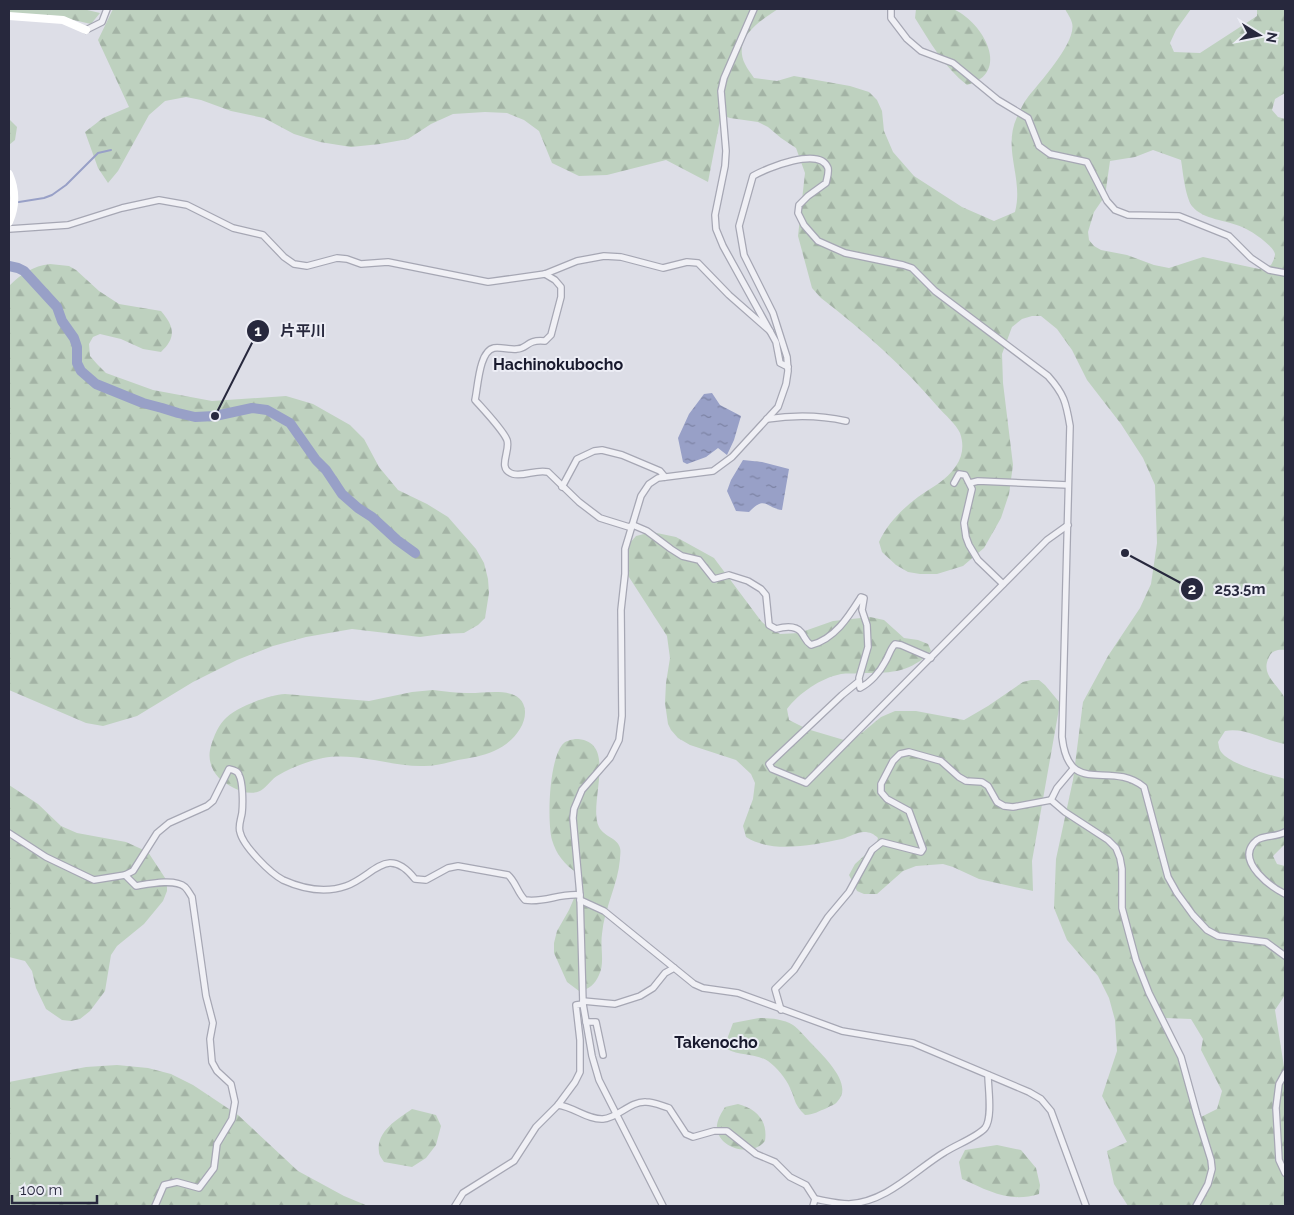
<svg xmlns="http://www.w3.org/2000/svg" width="1294" height="1215" font-family="Raleway,'Noto Sans JP',sans-serif">
  <style>
    .forest { fill: url(#forest-firs); fill-rule: evenodd }
    .water { fill: url(#water-ripples) }
    .lines { fill: none; stroke-linecap: round; stroke-linejoin: round }
    .stream { stroke: #98a0c7; stroke-width: 2 }
    .river { stroke: #98a0c7; stroke-width: 10 }
    .street-casing { stroke: #a6a7b4; stroke-width: 8 }
    .street { stroke: #f0f0f5; stroke-width: 5.5 }
    .secondary { stroke: #fff; stroke-width: 8 }
    .labels { text-anchor: middle; dominant-baseline: central; stroke-width: 4; stroke-linejoin: round; paint-order: stroke }
    .quarter-label { font-size: 16px; font-weight: bold; fill: #191a2e; stroke: #ecedf5 }
    .leader { fill: none; stroke: #27283d; stroke-width: 2 }
    .callout-dot { fill: #27283d; stroke: #ecedf5; stroke-width: 2 }
    .mark-label { font-size: 15px; text-anchor: middle; font-weight: bold; fill: #fff }
    .callout-label { font-size: 15px; text-anchor: middle; font-weight: bold; fill: #27283d; stroke: #ecedf5; stroke-width: 4; stroke-linejoin: round; paint-order: stroke }
  </style>
  <defs>
    <pattern id="forest-firs" width="22" height="20" patternUnits="userSpaceOnUse" patternTransform="scale(1.25)"><rect width="22" height="20" fill="#bed1bf"/><path d="M5 1l3.5 6h-7zM16 11l3.5 6h-7z" fill="#a3b3a5"/></pattern>
    <pattern id="water-ripples" width="26" height="14" patternUnits="userSpaceOnUse" patternTransform="scale(1.25)"><rect width="26" height="14" fill="#98a0c7"/><path d="M2 4q2-2 4 0t4 0M15 11q2-2 4 0t4 0" fill="none" stroke="#7c82a3"/></pattern>
  </defs>
  <rect width="100%" height="100%" fill="#dddee7"/>
  <g class="forest">
    <polygon points="9,9 83,9 100,13 91,24 56,16 9,13"/>
    <path d="M113 9H778C760 21 732 38 745 64 747 69 751 73 754 78L777 81 794 76 850 86 869 92 877 100 882 111 884 131 893 152 914 176 962 207 994 221 1015 212C1024 178 1002 150 1017 117 1020 111 1023 103 1028 97 1040 82 1077 42 1072 23 1071 18 1067 13 1065 9H1191L1176 30 1170 43 1174 52 1200 53 1257 16V9H1285V93L1275 99 1272 110 1278 117 1285 119V650C1279 649 1272 650 1269 657 1260 675 1277 683 1284 697 1287 703 1285 735 1285 744 1265 741 1246 727 1225 731L1218 742C1219 746 1219 750 1222 753 1232 765 1270 775 1285 779V844L1273 856 1277 864 1285 866V995L1275 1010 1285 1073V1206H1128L1114 1184 1107 1151 1127 1142 1102 1096 1117 1051 1115 1020 1109 998 1098 976 1067 940 1054 908 1056 859 1073 780 1083 702 1108 656 1140 608 1151 584 1157 543 1155 485 1143 458 1121 424 1087 380 1072 350 1057 329 1041 316H1032L1022 319 1012 327 1002 354 1003 383 1013 465 1009 494 1001 518 984 548 963 566 937 574H920L908 572 896 565 882 552 879 542C887 524 902 509 918 497 932 487 946 481 956 466 963 456 964 444 960 433 956 424 945 415 938 407 903 366 864 331 821 298L812 288 798 236 805 173 796 148 781 138 768 127 758 122 730 118 721 115 708 182 666 160 607 175 579 176 552 163 539 131 524 120 507 113 485 112 453 114 431 124 408 139 380 144 351 147 320 142 294 134 264 118 231 111 201 100 186 97 165 101 149 115 118 171 108 183 98 168 85 132 103 118 129 107 98 40ZM1153 150 1181 160C1183 172 1185 196 1192 206 1203 220 1227 220 1242 227 1250 230 1273 245 1275 254 1275 258 1273 261 1271 265L1259 269 1203 257 1169 268 1154 265 1127 255 1101 250 1094 246 1089 240 1088 232 1094 212 1105 196 1110 161 1135 157ZM1166 1018 1191 1019 1203 1039 1201 1050 1222 1091 1217 1109 1199 1118Z"/>
    <path d="M916 9C926 9 947 6 955 10 983 23 1012 73 967 85 944 67 930 42 915 18Z"/>
    <polygon points="9,119 17,127 15,140 9,145"/>
    <path d="M50 264 69 266 76 270 99 291 119 304 161 311C175 327 176 338 161 352L143 349 121 339 100 334 93 337 89 344 90 356 97 364 106 373 153 390 212 401 286 396 313 404 350 425 364 439 379 467 398 490 427 504 448 517 476 549 484 563 488 579 489 593 485 618 478 625 464 633 442 634 420 637 352 629 306 637 273 646 237 660 193 682 137 716 103 726 86 723 9 690V286C21 274 33 266 50 264Z"/>
    <path d="M652 532 676 537 714 558 761 621 769 628 780 634 799 633 833 621 870 617 884 620 904 638 918 640 928 644 931 651C910 674 888 673 860 673 854 674 847 673 841 674 821 678 799 693 787 709L789 720 807 729 844 740 858 736 881 717 895 711H916L964 720 988 706 1023 682 1031 680H1039L1045 685 1060 703 1032 861 1033 891 979 879 953 867 943 864 916 866 903 871 877 894H864L857 891 849 875 855 864 876 845 878 838C874 834 870 832 864 832 857 832 849 837 842 839 812 845 773 854 746 837L743 826 753 799 755 783 751 774 736 760 690 745 678 738 671 730 668 724 665 703 666 683 670 658 667 636 627 574 628 545 636 536Z"/>
    <path d="M433 690C444 691 456 693 467 693 484 694 523 684 525 711 526 728 509 745 494 751 483 756 470 758 458 760 447 763 436 766 424 766 391 767 357 752 323 758 308 761 290 768 277 776 272 779 268 785 263 789 250 799 229 787 219 778 212 771 208 760 210 750 212 741 217 727 224 720 235 707 269 695 285 694L369 701 412 692Z"/>
    <path d="M575 739C620 739 587 804 599 827 604 837 618 838 620 848 621 851 620 856 620 859 618 885 604 908 602 934 600 947 605 963 599 975 595 984 589 990 579 991L567 982 554 953V943L557 931 569 910 575 896 577 873C565 865 556 854 552 840 547 820 549 762 562 745 565 741 570 740 575 739Z"/>
    <polygon points="9,785 38,804 61,826 77,833 126,842 148,852 167,881 167,891 163,901 144,924 117,946 111,955 105,991 90,1011 80,1019 71,1021 62,1020 46,1009 36,988 32,971 25,961 9,957"/>
    <path d="M759 1018C770 1018 783 1019 793 1025 800 1030 806 1038 812 1044 823 1056 855 1085 837 1102 835 1105 829 1106 827 1108 819 1111 813 1115 805 1115 793 1103 796 1100 790 1088 786 1078 776 1067 768 1061 755 1053 739 1056 727 1049L726 1042 733 1023Z"/>
    <polygon points="117,1065 148,1068 171,1074 193,1085 238,1115 298,1171 344,1196 368,1206 9,1206 9,1082 86,1067"/>
    <path d="M738 1104C757 1109 768 1121 765 1141 750 1159 715 1147 717 1125 718 1118 722 1112 725 1107Z"/>
    <path d="M412 1109 436 1115 441 1126 436 1145 426 1158 412 1167 384 1162C382 1159 379 1155 379 1152 376 1131 398 1119 412 1109Z"/>
    <path d="M997 1145 1021 1150 1036 1168 1040 1185 1039 1194C1009 1203 989 1191 962 1179L959 1162 965 1150Z"/>
  </g>
  <g class="water">
    <polygon points="712,393 720,405 741,416 734,440 727,455 718,448 706,457 687,464 683,462 678,438 689,414 704,394"/>
    <path d="M743 460 762 462 789 469 782 510C765 508 766 495 749 512L736 511 727 491 731 480Z"/>
  </g>
  <g class="lines">
    <polyline class="stream" points="19,202 44,198 52,195 66,185 98,153 111,150"/>
    <polyline class="river" points="9,266 18,268 24,271 57,307 62,321 74,338 77,347 77,363 81,371 96,384 143,403 162,408 178,413 195,417 215,416 252,408 267,410 290,423 316,460 326,470 342,494 358,508 372,517 397,540 415,553"/>
    <defs>
      <g id="street">
        <polyline points="754,9 724,78 721,91 726,151 725,166 715,215 716,229 723,246 776,342 780,363 788,367"/>
        <polyline points="891,9 891,18 907,39 921,51 953,63 998,100 1028,118 1039,146 1050,154 1087,162 1107,201 1115,210 1128,215 1179,216 1229,236 1251,258 1269,270 1285,273"/>
        <polyline points="86,30 102,22 107,9"/>
        <polyline points="9,229 68,225 122,208 159,200 187,205 233,228 263,235 284,257 294,264 307,266 337,258 347,259 361,264 388,262 488,282 545,274 577,261 604,256 621,257 663,268 687,262 698,263 729,295 770,331"/>
        <path d="M545 274 555 280 561 287V297L551 335 545 341C526 339 528 349 517 349 510 350 502 347 494 348 479 351 478 387 475 400 483 409 503 430 507 440 511 451 496 469 513 474 524 477 536 469 548 472L579 502 600 518 629 527 633 525 647 531 671 549 682 556 699 560 714 579 729 575 748 581 761 589 766 595 769 625 776 629C783 627 795 625 801 632 805 637 805 641 811 645 835 639 849 616 861 597L864 598 862 610 867 625 868 647 859 678 860 688C870 683 880 672 885 662 889 656 890 649 895 644L901 645 931 658"/>
        <path d="M767 419C794 415 819 415 846 421"/>
        <polyline points="954,483 959,474 965,475 972,489 964,523 966,537 969,545 978,560 1003,584"/>
        <polyline points="970,483 978,481 1068,485"/>
        <polyline points="562,487 577,459 594,451 602,450 622,455 660,471 665,477"/>
        <polyline points="858,682 842,695 769,764 772,769 806,783 1047,540 1068,525"/>
        <polyline points="1051,800 1057,788 1073,769"/>
        <path d="M1285 832C1277 837 1267 835 1259 839 1256 840 1255 842 1253 844 1238 863 1271 887 1285 894"/>
        <path d="M9 833 46 857 94 880 125 875 133 871 157 833 169 823 207 806 213 801 229 769C233 770 238 771 239 775 243 782 243 804 242 813 241 819 238 826 240 832 243 846 270 873 283 880 303 889 326 893 346 886 374 876 387 844 415 879L426 880 448 868 458 866 508 875C516 882 517 892 525 900 545 903 559 893 580 895"/>
        <path d="M125 875 136 886C148 884 175 878 185 887 188 890 190 894 192 897L206 996 213 1023 210 1039 212 1062 217 1071 231 1084 235 1102 232 1119 217 1144 214 1168 199 1188 177 1182 164 1185 155 1206"/>
        <polyline points="580,900 604,911 694,984 703,988 738,993 842,1031 913,1043 1029,1092 1041,1099 1051,1111 1086,1206"/>
        <polyline points="583,1001 615,1004 640,996 653,988 665,973 674,968"/>
        <polyline points="781,1010 775,989 794,970 828,917 849,892 872,850 882,842 921,852 923,849 909,811 887,799 881,792 881,784 893,761 900,754 909,752 941,761 959,777 966,781 982,782 988,786 997,802 1004,806 1013,807 1051,800 1065,812 1108,840 1116,848 1120,858 1122,869 1122,908 1136,960 1149,993 1181,1057 1197,1115 1211,1160 1212,1169 1208,1184 1196,1206"/>
        <polyline points="586,1022 596,1022 603,1055"/>
        <polyline points="1285,1073 1279,1084 1276,1108 1279,1160 1285,1173"/>
        <path d="M558 1105C574 1107 588 1120 603 1119 618 1118 630 1101 646 1102 654 1102 662 1106 669 1108L686 1134 693 1137 714 1131H727L756 1154 775 1162 790 1177 806 1185 815 1199 813 1206"/>
        <path d="M815 1199C826 1201 838 1204 849 1204 887 1202 915 1170 945 1152 956 1145 977 1137 985 1128 993 1118 988 1087 988 1075"/>
        <polyline points="455,1206 463,1193 514,1161 536,1127 558,1105 575,1082 580,1072 580,1040 576,1005 583,1004"/>
        <path d="M663 1206 599 1080 592 1056 583 1004 580 895 573 818 574 809 582 790 610 758 619 740 622 716 621 610 625 574V549L641 496 649 484 658 478 713 471 732 457 778 407 786 384 788 371 787 357 773 313 744 255 739 226 753 176C767 168 820 146 828 168 829 173 827 178 826 183L808 196 799 205 798 213 804 225 818 241 845 253 903 265 912 268 935 291 1048 376C1064 394 1066 402 1070 426L1062 737C1069 799 1110 759 1144 787L1168 877 1177 893 1193 915 1207 930 1218 936 1266 942 1285 956"/>
      </g>
    </defs>
    <use href="#street" class="street-casing"/>
    <use href="#street" class="street"/>
    <g class="secondary">
      <polyline points="9,16 63,20 86,30"/>
      <path d="M9 174C16 190 16 206 9 222"/>
    </g>
  </g>
  <g class="labels">
    <g class="quarter-label">
      <text x="558" y="364">Hachinokubocho</text>
      <text x="716" y="1042">Takenocho</text>
    </g>
  </g>
  <path class="leader" d="M215 416L258 331M1125 553L1192 589"/>
  <g class="callout-dot">
    <circle cx="215" cy="416" r="5"/>
    <circle cx="1125" cy="553" r="5"/>
    <circle cx="258" cy="331" r="12"/>
    <circle cx="1192" cy="589" r="12"/>
  </g>
  <g class="mark-label">
    <text x="258" y="336">1</text>
    <text x="1192" y="594">2</text>
  </g>
  <g class="callout-label">
    <text x="303" y="336">片平川</text>
    <text x="1240" y="594">253.5m</text>
  </g>
  <rect width="1294" height="1215" fill="none" stroke="#27283d" stroke-width="20"/>
  <g transform="translate(1259 35) rotate(100)" stroke="#ecedf5" stroke-width="4" paint-order="stroke">
  <path d="M0-4L9 19L0 12L-9 19Z" fill="#27283d"/>
  <text y="-8" font-size="14" font-weight="bold" text-anchor="middle" fill="#27283d">N</text>
  </g>
  <path d="M12 1195v8h85v-8" fill="none" stroke="#27283d" stroke-width="2.5"/>
  <text x="20" y="1195" font-size="15" fill="#27283d" stroke="#ecedf5" stroke-width="4" paint-order="stroke">100 m</text>
</svg>
